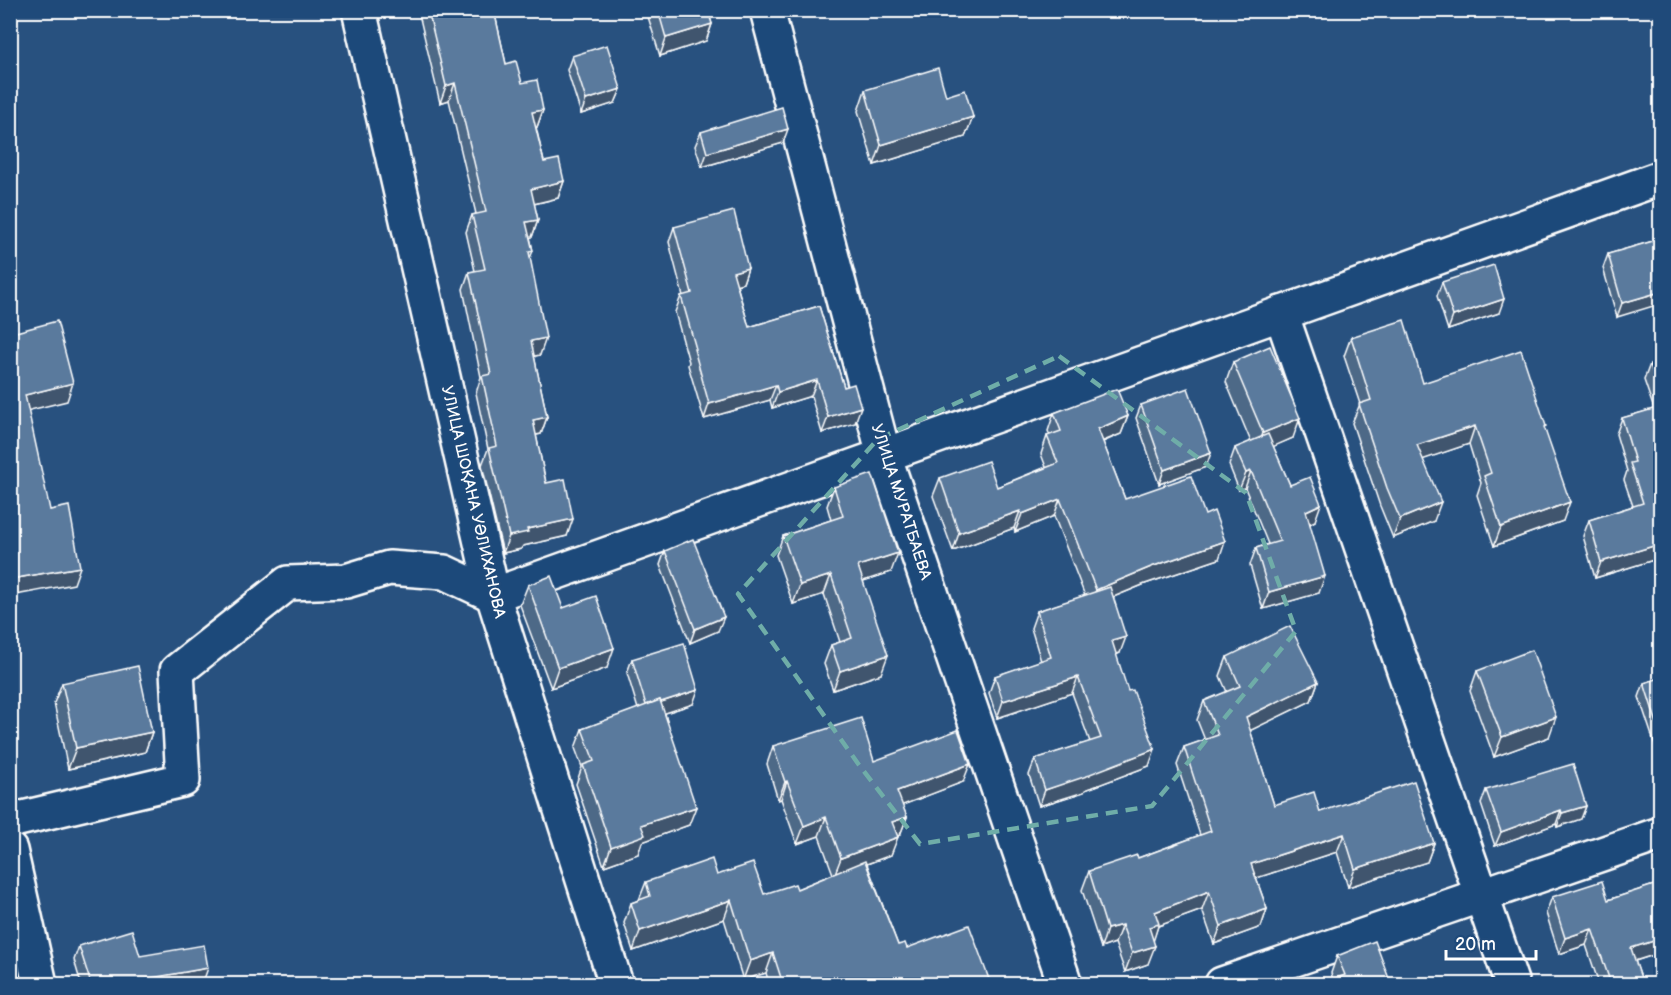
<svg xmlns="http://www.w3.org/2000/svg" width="1671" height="995" font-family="'Balsamiq Sans',sans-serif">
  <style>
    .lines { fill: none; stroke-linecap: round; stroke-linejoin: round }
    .street-casing { stroke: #fff; stroke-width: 38 }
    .street { stroke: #1f4a7a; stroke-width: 33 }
    .wall { fill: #4d6987; stroke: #fff; stroke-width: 1.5 }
    .shaded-wall { fill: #3f556e; stroke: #fff; stroke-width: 1.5 }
    .building { fill: #5a7a9d; stroke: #fff; stroke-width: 1.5 }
    .marked { fill: none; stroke: #6fada8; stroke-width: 4.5; stroke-dasharray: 12 8; stroke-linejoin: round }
    .labels { text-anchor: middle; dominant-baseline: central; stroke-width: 5; stroke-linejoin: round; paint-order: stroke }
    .street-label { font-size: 16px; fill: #fff; stroke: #1f4a7a }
  </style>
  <rect width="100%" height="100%" fill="#28517f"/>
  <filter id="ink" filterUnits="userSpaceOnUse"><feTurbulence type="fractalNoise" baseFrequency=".0167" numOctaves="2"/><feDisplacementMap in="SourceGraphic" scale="12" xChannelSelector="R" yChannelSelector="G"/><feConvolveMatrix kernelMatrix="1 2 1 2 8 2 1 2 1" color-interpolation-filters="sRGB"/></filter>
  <g filter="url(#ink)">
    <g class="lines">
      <defs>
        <g id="street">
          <polyline points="359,10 493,595 616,984"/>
          <polyline points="767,10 884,455 1065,984"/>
          <polyline points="1281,313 1512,984"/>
          <polyline points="10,821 183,780 177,671 288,583 346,581 389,568 444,572 493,595 1660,178"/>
          <polyline points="10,850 40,984"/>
          <polyline points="1222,984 1660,834"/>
        </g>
      </defs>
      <use href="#street" class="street-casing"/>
      <use href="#street" class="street"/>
    </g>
    <g class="wall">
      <polygon points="382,10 410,10 383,17"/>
      <polygon points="418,10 494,10 506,64 543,110 537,127 536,127 544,162 564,181 558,198 534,204 538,220 532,237 530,237 533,251 530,258 540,355 534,356 547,417 541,434 536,435 546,483 567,536 523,546 521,549 503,553 482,465 488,449 476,393 481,377 463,289 469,272 475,271 466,232 472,215 476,214 449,100 440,103"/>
      <polygon points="646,10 708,10 712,24 706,41 660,56"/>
      <polygon points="572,56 621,89 615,103 581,114 567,70"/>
      <polygon points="865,90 946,96 973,117 965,137 874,165 858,111"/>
      <polygon points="701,132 783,143 702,167 695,146"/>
      <polygon points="674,227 748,268 743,283 737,285 749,327 819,306 855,423 822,433 811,396 772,408 770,400 704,419 688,365 689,362 675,312 681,296 683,296 669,242"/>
      <polygon points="1660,239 1617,317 1603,268 1608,254"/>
      <polygon points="1442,282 1499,313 1448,330 1437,296"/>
      <polygon points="1351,337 1423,383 1545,430 1563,521 1494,546 1477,495 1481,483 1469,444 1423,459 1434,521 1393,538 1380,506 1352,423 1360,404 1344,356"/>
      <polygon points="1660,360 1660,558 1595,578 1583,536 1589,520 1633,506 1624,480 1627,471 1616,434 1622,418 1654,409 1644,380 1650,364"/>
      <polygon points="1233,362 1293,438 1273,446 1290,485 1315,521 1310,524 1319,593 1263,609 1250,565 1256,548 1268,544 1245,488 1239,490 1229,465 1235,448 1251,442 1226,382"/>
      <polygon points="1141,405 1206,467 1159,484 1136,418"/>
      <polygon points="1054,413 1128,416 1121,434 1103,442 1125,499 1219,559 1145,584 1113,597 1120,653 1116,655 1149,766 1085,790 1084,792 1039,806 1029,775 1035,759 1090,742 1072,693 997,718 989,693 995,676 1041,661 1031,628 1037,611 1085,596 1054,516 1015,532 1014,528 953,551 933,496 940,478 997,487 1046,467 1041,454 1047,436 1050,436 1048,431"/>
      <polygon points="834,487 891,572 863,581 881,674 833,690 824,664 831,645 840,642 824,594 793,604 776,555 783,536 831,520 827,506"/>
      <polygon points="665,551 718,631 690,643 660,565"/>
      <polygon points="528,585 563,608 607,668 551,688 520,605"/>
      <polygon points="1227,657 1318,682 1311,701 1250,730 1274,805 1320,812 1434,843 1427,862 1348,887 1337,852 1256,878 1267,909 1261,927 1214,944 1202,910 1158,926 1153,940 1148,964 1125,972 1115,943 1101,948 1082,890 1089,871 1138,858 1200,835 1177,765 1184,747 1205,740 1197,720 1204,701 1227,692 1220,676"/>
      <polygon points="632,659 693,704 665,713 689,825 642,842 638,854 604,866 576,784 582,767 575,748 582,729 638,709 627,673"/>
      <polygon points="1477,671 1549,737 1494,757 1470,691"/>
      <polygon points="1660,678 1660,760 1639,697 1644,683"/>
      <polygon points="62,683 152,732 145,752 68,769 54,703"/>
      <polygon points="773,746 874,761 963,782 902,805 907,817 900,835 897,836 891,855 867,864 898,945 989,979 987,984 769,984 766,973 743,980 724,919 633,951 624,923 631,903 639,900 646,882 717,875 764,894 797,889 833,874 819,836 797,844 781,799 778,800 767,764"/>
      <polygon points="1486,790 1586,806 1581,819 1557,827 1556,824 1495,846 1481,804"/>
      <polygon points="1660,883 1660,953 1635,961 1643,984 1599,984 1586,945 1559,954 1546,913 1552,897 1608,900"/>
      <polygon points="79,946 140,956 203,982 187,984 81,984 74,960"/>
      <polygon points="1337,956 1391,984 1333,980 1331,973"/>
    </g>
    <g class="shaded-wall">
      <polygon points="386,10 410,10 383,17"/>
      <polygon points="712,24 706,41 660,56 666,38"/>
      <polygon points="455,83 449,100 440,103 446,86"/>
      <polygon points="621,89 615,103 581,114 586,100"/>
      <polygon points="17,105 12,118 10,119 10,106"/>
      <polygon points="543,110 537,127 526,129 532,112"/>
      <polygon points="973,117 965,137 874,165 881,145"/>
      <polygon points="788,129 783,143 702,167 707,153"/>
      <polygon points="564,181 558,198 525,206 531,189"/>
      <polygon points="538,220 532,237 520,239 526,222"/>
      <polygon points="748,268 743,283 727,287 733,272"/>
      <polygon points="1660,292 1660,304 1617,317 1622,303"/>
      <polygon points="1504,299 1499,313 1448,330 1453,316"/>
      <polygon points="546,338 540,355 525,358 531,341"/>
      <polygon points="817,380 811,396 772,408 778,392"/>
      <polygon points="73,383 67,401 18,413 25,395"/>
      <polygon points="776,385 770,400 704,419 709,404"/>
      <polygon points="861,407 855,423 822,433 828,417"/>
      <polygon points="1128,416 1121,434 1091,446 1098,429"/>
      <polygon points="547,417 541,434 526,437 533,420"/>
      <polygon points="1300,418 1293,438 1256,454 1263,433"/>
      <polygon points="1475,426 1469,444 1410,464 1417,445"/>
      <polygon points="1211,453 1206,467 1159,484 1164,470"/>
      <polygon points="1251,471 1245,488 1239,490 1246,473"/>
      <polygon points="1060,499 1054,516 1015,532 1022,514"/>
      <polygon points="1441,502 1434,521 1393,538 1400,519"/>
      <polygon points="1570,502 1563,521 1494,546 1501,527"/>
      <polygon points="1321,504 1315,521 1300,528 1306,511"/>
      <polygon points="1020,511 1014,528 953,551 959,533"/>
      <polygon points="573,519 567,536 523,546 521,549 503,553 509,536 527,529"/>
      <polygon points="1225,541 1219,559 1145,584 1089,607 1096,590 1151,567"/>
      <polygon points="1660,544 1660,558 1595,578 1601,562"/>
      <polygon points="898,553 891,572 851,585 858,566"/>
      <polygon points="80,567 74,584 10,596 11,579"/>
      <polygon points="831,575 824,594 793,604 800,585"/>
      <polygon points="1325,576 1319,593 1263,609 1269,592"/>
      <polygon points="724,617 718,631 690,643 695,629"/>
      <polygon points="1126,637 1120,653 1106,658 1112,641"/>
      <polygon points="614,648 607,668 551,688 558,668"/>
      <polygon points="888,655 881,674 833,690 840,671"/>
      <polygon points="1078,677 1072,693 997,718 1003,701"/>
      <polygon points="1318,682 1311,701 1239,736 1246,717"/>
      <polygon points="698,690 693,704 641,721 646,707"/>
      <polygon points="1556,717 1549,737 1494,757 1502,737"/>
      <polygon points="152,732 145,752 68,769 76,748"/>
      <polygon points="1155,749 1149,766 1085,790 1084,792 1039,806 1045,790"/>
      <polygon points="970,764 963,782 890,810 897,791"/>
      <polygon points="787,781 781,799 778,800 785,782"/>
      <polygon points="1586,806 1581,819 1557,827 1562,813"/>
      <polygon points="696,807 689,825 642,842 638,854 604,866 611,847 641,825"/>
      <polygon points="1561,810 1556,824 1495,846 1501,832"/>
      <polygon points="826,817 819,836 797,844 804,826"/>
      <polygon points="907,817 900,835 886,840 892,822"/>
      <polygon points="1344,834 1337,852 1244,882 1251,864"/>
      <polygon points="898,837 891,855 834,876 841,858"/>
      <polygon points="1434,843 1427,862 1348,887 1355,869"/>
      <polygon points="1209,891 1202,910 1158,926 1153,942 1142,946 1155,912"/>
      <polygon points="731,900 724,919 633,951 640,931"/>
      <polygon points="1267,909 1261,927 1214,944 1221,926"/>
      <polygon points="1122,925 1115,943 1101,948 1107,929"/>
      <polygon points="1592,929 1586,945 1559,954 1565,938"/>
      <polygon points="1660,939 1660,953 1625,964 1631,948"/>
      <polygon points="1155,946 1148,964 1125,972 1132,953"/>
      <polygon points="773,953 766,973 743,980 750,961"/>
      <polygon points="208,968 203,982 187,984 127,984 146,979"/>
      <polygon points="989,979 987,984 975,984"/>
    </g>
    <g class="building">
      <polygon points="428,10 494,10 506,64 516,61 522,83 537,80 543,110 532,112 544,162 559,159 564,181 531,189 538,220 526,222 533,251 529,252 546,338 531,341 547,417 533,420 546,483 565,479 573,519 527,529 528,532 509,536 489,448 497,446 482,376 491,374 469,272 485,269 472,215 486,212 455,83 446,86"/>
      <polygon points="658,10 708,10 712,24 666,38"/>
      <polygon points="607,45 621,89 586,100 572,56"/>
      <polygon points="938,68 946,96 965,90 973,117 881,145 865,90"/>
      <polygon points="10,76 17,105 10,106"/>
      <polygon points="782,107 788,129 707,153 701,132"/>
      <polygon points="734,211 748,268 733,272 749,327 819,306 844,387 854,384 861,407 828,417 817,380 778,392 776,385 709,404 694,349 696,349 681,296 692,293 674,227"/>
      <polygon points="1660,239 1660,292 1622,303 1608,254"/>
      <polygon points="1494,265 1504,299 1453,316 1442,282"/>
      <polygon points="10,305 16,332 57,321 73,383 25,395 50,510 69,506 80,567 11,579"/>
      <polygon points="1404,320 1423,383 1521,350 1546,426 1544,427 1570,502 1501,527 1484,476 1491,473 1475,426 1417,445 1441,502 1400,519 1387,488 1359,404 1371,400 1351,337"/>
      <polygon points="1270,346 1300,418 1263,433 1233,362"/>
      <polygon points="1660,360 1660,394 1650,364"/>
      <polygon points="1188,388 1211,453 1164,470 1141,405"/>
      <polygon points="1117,389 1128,416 1098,429 1125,499 1191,476 1205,515 1214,511 1225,541 1151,567 1096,590 1060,499 1022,514 1020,511 959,533 940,478 988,461 997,487 1058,463 1047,436 1061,431 1054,413"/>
      <polygon points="1660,407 1660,544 1601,562 1589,520 1643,503 1630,463 1635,462 1622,418"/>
      <polygon points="1268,434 1290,485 1310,477 1321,504 1306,511 1325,576 1269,592 1256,548 1280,541 1251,471 1246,473 1235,448"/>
      <polygon points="872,474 898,553 858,566 888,655 840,671 831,645 852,638 831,575 800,585 783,536 843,516 834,487"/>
      <polygon points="693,539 724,617 695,629 665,551"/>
      <polygon points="551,576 563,608 596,596 614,648 558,668 528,585"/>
      <polygon points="1110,587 1126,637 1112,641 1128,691 1133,690 1155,749 1090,774 1090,775 1045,790 1035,759 1101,738 1078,677 1003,701 995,676 1051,657 1037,611"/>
      <polygon points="1290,626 1318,682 1246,717 1274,805 1314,792 1320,812 1414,781 1434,843 1355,869 1344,834 1251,864 1267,909 1221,926 1209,891 1155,912 1159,924 1149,927 1155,946 1132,953 1122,925 1107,929 1089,871 1137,855 1138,858 1211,831 1184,747 1218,735 1204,701 1240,686 1227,657"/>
      <polygon points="684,643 698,690 661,702 660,700 646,705 632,659"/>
      <polygon points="1532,650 1556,717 1502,737 1477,671"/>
      <polygon points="138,666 152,732 76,748 62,683"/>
      <polygon points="1660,678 1660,733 1644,683"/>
      <polygon points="660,700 696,807 641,825 645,835 611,847 583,765 594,761 582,729"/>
      <polygon points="861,718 874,761 958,730 970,764 897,791 907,817 892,822 898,837 841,858 826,817 804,826 787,781 785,782 773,746"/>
      <polygon points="1573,764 1586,806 1562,813 1561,810 1501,832 1486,790"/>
      <polygon points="712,859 717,875 753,863 764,894 795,884 797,889 865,861 898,945 905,943 907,948 969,925 989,979 975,984 783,984 773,953 750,961 731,900 640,931 631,903 650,896 646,882"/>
      <polygon points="1602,881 1608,900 1660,883 1660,939 1631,948 1643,984 1611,984 1592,929 1565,938 1552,897"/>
      <polygon points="132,930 140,956 204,945 208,968 146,979 127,984 91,984 79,946"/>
      <polygon points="1375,941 1391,984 1320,984 1345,975 1337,956"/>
      <polygon points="1443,979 1445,984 1427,984"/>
    </g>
  </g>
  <path class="marked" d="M1059 356 1246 493 1296 631 1152 806 920 844 859 765 738 594 878 439Z"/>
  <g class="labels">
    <g class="street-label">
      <text transform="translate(473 502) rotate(77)">УЛИЦА ШОҚАНА УӘЛИХАНОВА</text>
      <text transform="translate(901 502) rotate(72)">УЛИЦА МУРАТБАЕВА</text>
    </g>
  </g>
  <rect width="1671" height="995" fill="none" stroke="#1f4a7a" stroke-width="36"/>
  <rect x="18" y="18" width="1635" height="959" fill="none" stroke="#fff" stroke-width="2" filter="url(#ink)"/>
  <path d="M1446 950v9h90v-9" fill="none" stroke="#ffffff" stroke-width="3"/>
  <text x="1455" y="950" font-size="18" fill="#ffffff" stroke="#1f4a7a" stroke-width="4.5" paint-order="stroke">20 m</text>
</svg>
